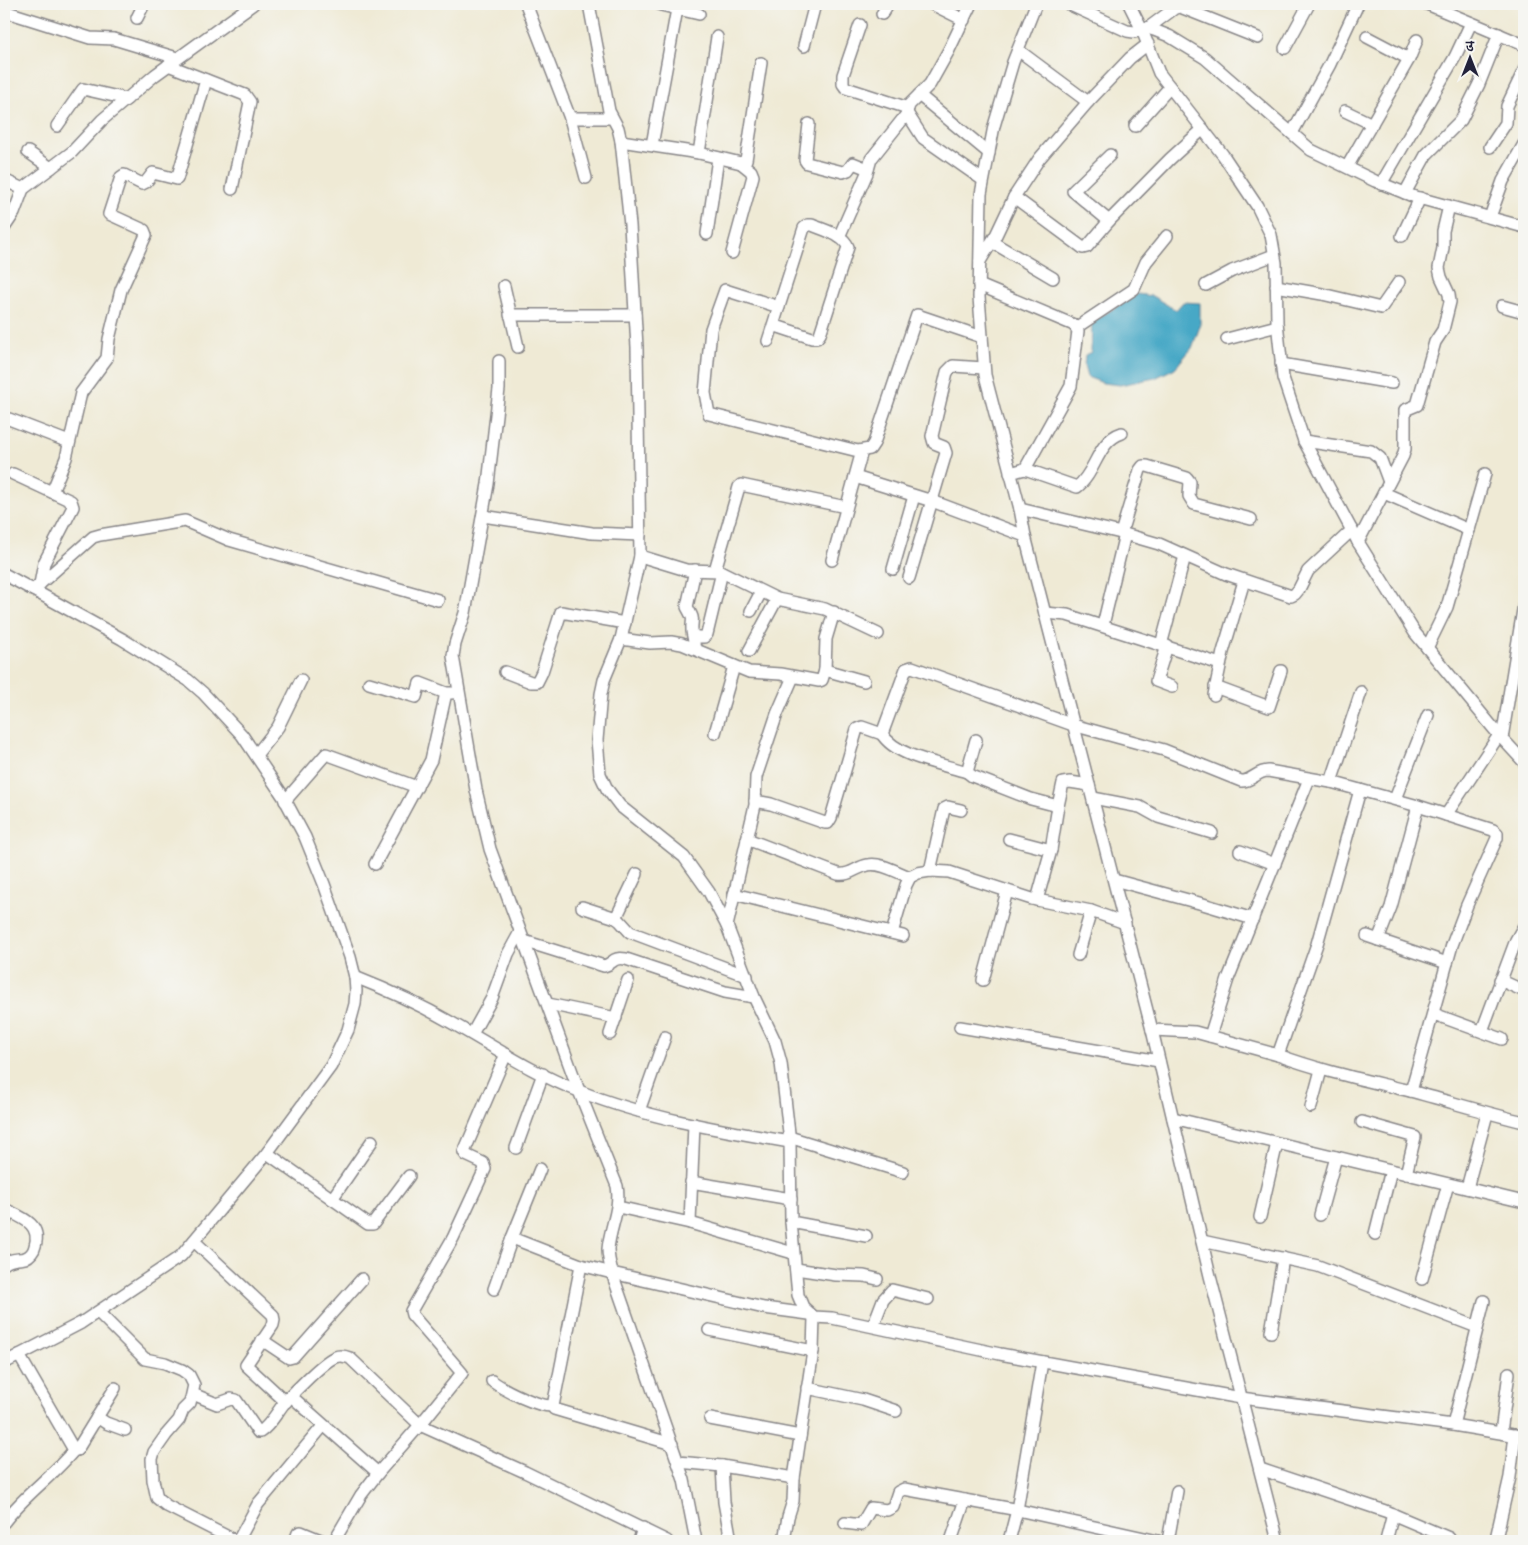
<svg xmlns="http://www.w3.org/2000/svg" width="1528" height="1545" font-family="Dekko,'Playpen Sans Deva',sans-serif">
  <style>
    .water { fill: #47a8c6; stroke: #346580 }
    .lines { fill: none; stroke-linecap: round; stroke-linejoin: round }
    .minor-casing { stroke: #888688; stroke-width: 14 }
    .minor { stroke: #fff; stroke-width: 11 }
  </style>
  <rect width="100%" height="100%" fill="#f6f6f2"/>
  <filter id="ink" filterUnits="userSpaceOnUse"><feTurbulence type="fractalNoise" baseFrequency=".02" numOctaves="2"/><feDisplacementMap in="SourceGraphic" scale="10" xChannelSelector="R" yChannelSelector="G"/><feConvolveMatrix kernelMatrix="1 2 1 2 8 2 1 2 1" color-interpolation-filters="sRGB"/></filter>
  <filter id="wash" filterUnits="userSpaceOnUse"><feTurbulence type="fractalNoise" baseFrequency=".0096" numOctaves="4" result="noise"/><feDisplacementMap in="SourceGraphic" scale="20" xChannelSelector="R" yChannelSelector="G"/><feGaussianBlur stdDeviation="1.12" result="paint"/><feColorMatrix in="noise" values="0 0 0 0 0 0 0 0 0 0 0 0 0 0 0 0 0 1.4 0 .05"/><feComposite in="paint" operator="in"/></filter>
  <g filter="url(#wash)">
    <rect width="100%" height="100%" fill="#efead5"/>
    <polygon class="water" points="1137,294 1152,296 1176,310 1183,302 1200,303 1200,326 1192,348 1175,368 1155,378 1120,385 1103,383 1087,377 1084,366 1085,355 1091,352 1092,322"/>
  </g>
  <g filter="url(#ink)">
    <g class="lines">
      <defs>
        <g id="minor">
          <polyline points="526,4 570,118 586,178"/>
          <polyline points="589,4 609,111 618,128 621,141 630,225 637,347 640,556 621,639 604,680 601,694 597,740 600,774 607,789 620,806 684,857 709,892 727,926 754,997 775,1041 781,1063 790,1142"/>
          <polyline points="932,4 964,20"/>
          <polyline points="1036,4 1013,62 994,126 981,194 979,297 985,375 1020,509 1025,536 1152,1030 1210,1276 1278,1541"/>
          <polyline points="1068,4 1127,31 1134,32 1148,28 1154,30 1169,36 1205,58 1311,150 1375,181 1415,197 1524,227"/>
          <polyline points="1129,4 1142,30 1159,73 1223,155 1257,206 1271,235 1276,263 1277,322 1283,378 1304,441 1358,542 1415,633 1499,735 1524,762"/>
          <polyline points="1427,4 1524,45"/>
          <polyline points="661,5 699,14"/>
          <polyline points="4,11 90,38 114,39 177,58"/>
          <polyline points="882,14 888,4"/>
          <polyline points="137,18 144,4"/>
          <polyline points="860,25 843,75 843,84 846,88 908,108"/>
          <polyline points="1148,28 1175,8 1180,7 1258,38"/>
          <polyline points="1367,37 1409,59"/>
          <polyline points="804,46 815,4"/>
          <polyline points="1285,48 1309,4"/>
          <polyline points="1018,50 1088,102"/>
          <polyline points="168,65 245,95 250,102 232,189"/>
          <polyline points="919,95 989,153"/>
          <polyline points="1345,111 1372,124"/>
          <polyline points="907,113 923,138 983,180"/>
          <polyline points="570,118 612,118"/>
          <polyline points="809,124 805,160 807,163 843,172 848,170 853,163 868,169"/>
          <polyline points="57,126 83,89 127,99"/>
          <polyline points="1135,126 1170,87"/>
          <polyline points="1292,133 1330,64 1358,4"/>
          <polyline points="621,141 699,153 741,163 746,160 761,63"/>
          <polyline points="652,145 677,9"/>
          <polyline points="1490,147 1506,123 1507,106 1524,70"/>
          <polyline points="28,152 51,168"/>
          <polyline points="699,153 717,37"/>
          <polyline points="1110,155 1073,191 1109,221 1170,159 1203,129"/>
          <polyline points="1347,167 1409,59 1417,40"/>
          <polyline points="4,180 23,189"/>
          <polyline points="1381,184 1455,57 1471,23"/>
          <polyline points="1405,193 1426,155 1461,120 1479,84 1499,34"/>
          <polyline points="1014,197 1083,248 1087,247 1109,221"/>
          <polyline points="1490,217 1503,181 1524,144"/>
          <polyline points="4,228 14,213 23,189 72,152 102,120 155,75 253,4"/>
          <polyline points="707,234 718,158"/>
          <polyline points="1402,236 1420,198"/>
          <polyline points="839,237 867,173 871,159 906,115 909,105 930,84 949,50 971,4"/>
          <polyline points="992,242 1053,278"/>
          <polyline points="732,253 753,176 751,171 741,163"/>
          <polyline points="980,261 996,235 1014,197 1039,159 1088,102 1130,58 1148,44"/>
          <polyline points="979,285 1074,325 1078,331 1071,386 1025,469 1010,473"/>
          <polyline points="1206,285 1232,271 1274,255"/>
          <polyline points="504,286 518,347"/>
          <polyline points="1276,286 1322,294 1381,308 1399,282"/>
          <polyline points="1502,306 1524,312"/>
          <polyline points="779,307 725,290 711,329 705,393 709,414 858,451 870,449 874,443 917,315 982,337"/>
          <polyline points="510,315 635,315"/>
          <polyline points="1077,327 1134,289 1146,262 1167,236"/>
          <polyline points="1227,339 1277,326"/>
          <path d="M768 341 804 228 808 225H812C824 230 844 235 848 247L820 334 817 338H812L773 325"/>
          <path d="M499 361V389L488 484 465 613 455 644 453 656 476 790 490 849 579 1091 617 1186C621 1208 610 1227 608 1249 608 1257 610 1265 612 1273L684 1480 696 1541"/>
          <polyline points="1281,364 1392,383"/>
          <polyline points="9,419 69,442"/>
          <polyline points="1304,441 1371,451 1380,458 1389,482"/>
          <path d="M1025 469 1077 487C1096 473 1097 441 1122 433"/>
          <polyline points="13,474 71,501 73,507 44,563 40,584"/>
          <polyline points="855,477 932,501 1025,536"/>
          <polyline points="52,492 66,458 81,393 107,358 109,339 121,290 146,235 144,230 109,214 121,177 124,175 142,184 146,182 153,173 177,179 206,80"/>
          <polyline points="1384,493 1469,530"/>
          <polyline points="1020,509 1121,533 1159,544 1226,574 1291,596 1295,594 1299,589 1308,571 1352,530"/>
          <polyline points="483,516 592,533 640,535"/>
          <polyline points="1121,533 1140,470 1143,466 1147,466 1187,478 1190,482 1189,496 1194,504 1251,519"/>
          <polyline points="1358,542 1403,456 1405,449 1405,410 1417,405 1435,342 1443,330 1450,302 1449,294 1441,277 1439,268 1443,248 1443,231 1449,206"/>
          <polyline points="640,556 686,570 720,571 777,599 825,609 878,634"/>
          <polyline points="832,560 862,451"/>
          <polyline points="893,569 914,496"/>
          <polyline points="715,570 739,487 741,485 846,507"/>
          <polyline points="4,574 122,639 188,680 203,693 242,735 283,796 305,837 324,884 350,957 355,977 356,991 355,1004 348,1030 331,1066 267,1153 181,1256 81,1323 4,1363"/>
          <polyline points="909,578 946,453 944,447 934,443 932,436 947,372 953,366 984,368"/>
          <polyline points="33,590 93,537 100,535 185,521 229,540 438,600"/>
          <polyline points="751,611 761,592"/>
          <polyline points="1045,613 1067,615 1220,664"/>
          <polyline points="1103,625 1125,534"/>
          <polyline points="694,637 704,637 707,634 722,572"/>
          <polyline points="621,639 650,643 671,642 682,644 749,672 781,674 819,681 822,680 825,670 864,681"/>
          <polyline points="1161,645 1185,556"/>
          <polyline points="1167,646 1156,681 1172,687"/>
          <path d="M694 648C695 642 693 638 692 631 691 617 696 623 687 607L695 570"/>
          <polyline points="1427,648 1447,607 1485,474"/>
          <polyline points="749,651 777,599"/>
          <polyline points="825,670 826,639 834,612"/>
          <polyline points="505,672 531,682 537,682 542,672 561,612 625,623"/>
          <polyline points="369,683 416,697 420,683 446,693 452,693"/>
          <polyline points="1215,687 1269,707 1281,671"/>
          <polyline points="1214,695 1223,652 1244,581"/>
          <polyline points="715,733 734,666"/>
          <path d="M882 734C896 757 942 764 967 772"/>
          <polyline points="1502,738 1524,604"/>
          <polyline points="976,740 967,772 972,776 1031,799 1058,806 1063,783 1070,782 1089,785"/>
          <polyline points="256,755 278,727 301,680"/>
          <polyline points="1331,782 1361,692"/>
          <polyline points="1093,798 1140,807 1158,817 1212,833"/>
          <polyline points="1395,799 1428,715"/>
          <polyline points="285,801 326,754 417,787"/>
          <path d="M755 801 771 804 825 823H828L831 818 857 729 862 727 882 734 906 669 912 667 1073 725 1164 750 1241 781C1251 782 1257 771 1268 771L1331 782 1418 806 1493 830 1497 833V838L1467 905 1452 945 1411 1091"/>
          <polyline points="1446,815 1499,735"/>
          <path d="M747 839 838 874C850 876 856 867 868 865 881 862 898 873 910 877"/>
          <polyline points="1009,839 1051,850 1037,900"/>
          <polyline points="1051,850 1058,806"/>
          <polyline points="1240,851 1275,864"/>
          <polyline points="375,864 431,760 446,693"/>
          <polyline points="930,871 944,809 948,807 961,810"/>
          <polyline points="1114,880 1203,904 1253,919"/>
          <polyline points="734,894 903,936"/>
          <polyline points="582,907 616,918 620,921 630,932 747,976"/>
          <polyline points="616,918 637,874"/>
          <polyline points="727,926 755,805 756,777 777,714 793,677"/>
          <polyline points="892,933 906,885 910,877 918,873 930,871 949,872 1032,899 1091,911 1125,923"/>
          <polyline points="1367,936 1447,963"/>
          <polyline points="1378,940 1391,907 1418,806"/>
          <path d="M524 941 604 966C615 963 611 957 626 959L725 992 754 997"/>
          <polyline points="1078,955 1091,911"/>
          <path d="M355 977C388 990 421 1005 452 1023 493 1046 534 1074 579 1091 646 1118 719 1130 790 1142L791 1222 798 1295 803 1307 814 1317 832 1318 1000 1354 1241 1398 1453 1425 1524 1437"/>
          <polyline points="983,980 1007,891"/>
          <polyline points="1500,980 1524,991"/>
          <polyline points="548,1004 616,1018"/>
          <polyline points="1434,1014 1502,1039"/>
          <polyline points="960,1027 1159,1061"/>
          <polyline points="1152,1030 1195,1032 1278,1055 1317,944 1360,790"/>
          <polyline points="1482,1031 1516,940 1524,926"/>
          <polyline points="472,1034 492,998 508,954 520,932"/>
          <polyline points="610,1034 628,980"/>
          <polyline points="1210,1036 1228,979 1309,779"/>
          <path d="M1278 1055C1321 1071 1365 1080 1410 1091 1448 1101 1486 1113 1524 1122"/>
          <polyline points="1311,1107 1321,1070"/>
          <polyline points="639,1111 665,1037"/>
          <polyline points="1173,1118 1524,1202"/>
          <polyline points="1362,1122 1415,1137 1406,1174"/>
          <polyline points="789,1137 903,1172"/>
          <polyline points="516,1148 543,1074"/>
          <polyline points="267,1153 368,1224 373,1224 409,1176"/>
          <polyline points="691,1182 791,1199"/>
          <polyline points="1467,1188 1487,1114"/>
          <polyline points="332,1199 372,1141"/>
          <polyline points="618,1207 690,1223 793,1253"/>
          <path d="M4 1209C20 1217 42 1223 35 1246 34 1251 30 1256 25 1258 17 1260 11 1258 4 1264"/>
          <polyline points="1320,1215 1336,1157"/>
          <polyline points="1260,1217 1277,1143"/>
          <polyline points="791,1222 866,1236"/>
          <polyline points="690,1223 694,1124"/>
          <polyline points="4,1224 9,1212"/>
          <polyline points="1375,1234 1391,1170"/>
          <polyline points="512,1238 581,1265 612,1273 764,1308 809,1314"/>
          <polyline points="194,1241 273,1315 274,1320 273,1325 246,1365 286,1402"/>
          <polyline points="1202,1241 1318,1266 1477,1327"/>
          <polyline points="581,1265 553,1406 554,1409 672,1444"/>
          <polyline points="796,1269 836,1275 864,1276 877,1279"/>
          <polyline points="1422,1279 1448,1184"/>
          <polyline points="494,1289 512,1238 540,1169"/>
          <polyline points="98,1312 145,1359 165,1363 182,1370 189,1375 194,1385 190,1403 183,1410 179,1420 166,1435 154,1452 152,1459 153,1480 157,1498 167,1506 236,1541"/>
          <polyline points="873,1326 883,1300 892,1290 928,1299"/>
          <polyline points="709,1330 813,1351"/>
          <polyline points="1271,1332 1283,1258"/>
          <polyline points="262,1340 289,1358 293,1357 362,1279"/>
          <polyline points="19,1355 74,1450 77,1450 115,1388"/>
          <path d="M492 1381C504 1390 538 1407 553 1406"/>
          <polyline points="807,1388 863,1400 896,1411"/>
          <path d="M193 1394 217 1404 231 1399 236 1400 258 1432H260C270 1426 277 1412 285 1402 294 1392 323 1362 335 1357 340 1355 345 1356 350 1358L420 1425 525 1472 667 1541"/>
          <polyline points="291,1396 378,1473"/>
          <polyline points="97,1417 106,1423 125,1430"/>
          <polyline points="710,1419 800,1436"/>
          <polyline points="1453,1425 1484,1301"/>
          <polyline points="1501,1432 1509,1373"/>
          <polyline points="678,1462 722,1466 794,1478"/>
          <polyline points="722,1466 724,1502 731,1541"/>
          <polyline points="1260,1469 1385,1511 1449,1538"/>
          <path d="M4 1522C24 1495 53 1476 74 1450"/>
          <polyline points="845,1523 861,1525 871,1508 887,1510 893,1507 898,1492 904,1489 1013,1509 1158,1541"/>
          <polyline points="1497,1534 1510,1477 1515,1435"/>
          <polyline points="238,1541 258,1504 323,1426"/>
          <polyline points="295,1541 298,1533 301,1532 323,1541"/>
          <polyline points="334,1541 361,1495 378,1473 420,1425 462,1373 412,1315 411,1311 453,1238 485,1169 483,1163 466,1155 464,1152 506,1054"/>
          <polyline points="639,1541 643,1528"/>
          <polyline points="784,1541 788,1517 793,1501 794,1478 813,1351 814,1317"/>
          <polyline points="951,1541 965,1500"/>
          <polyline points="1009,1541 1017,1510 1042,1362"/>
          <polyline points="1168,1541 1177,1491"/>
          <polyline points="1386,1541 1393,1514"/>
        </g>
      </defs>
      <use href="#minor" class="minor-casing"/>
      <use href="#minor" class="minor"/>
    </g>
  </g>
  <rect width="1528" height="1545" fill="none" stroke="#f6f6f2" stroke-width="20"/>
  <g transform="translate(1470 58)" stroke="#f6f6f2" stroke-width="4" paint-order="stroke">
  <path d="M0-4L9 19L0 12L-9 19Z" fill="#22223b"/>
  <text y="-8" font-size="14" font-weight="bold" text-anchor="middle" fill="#22223b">उ</text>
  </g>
</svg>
